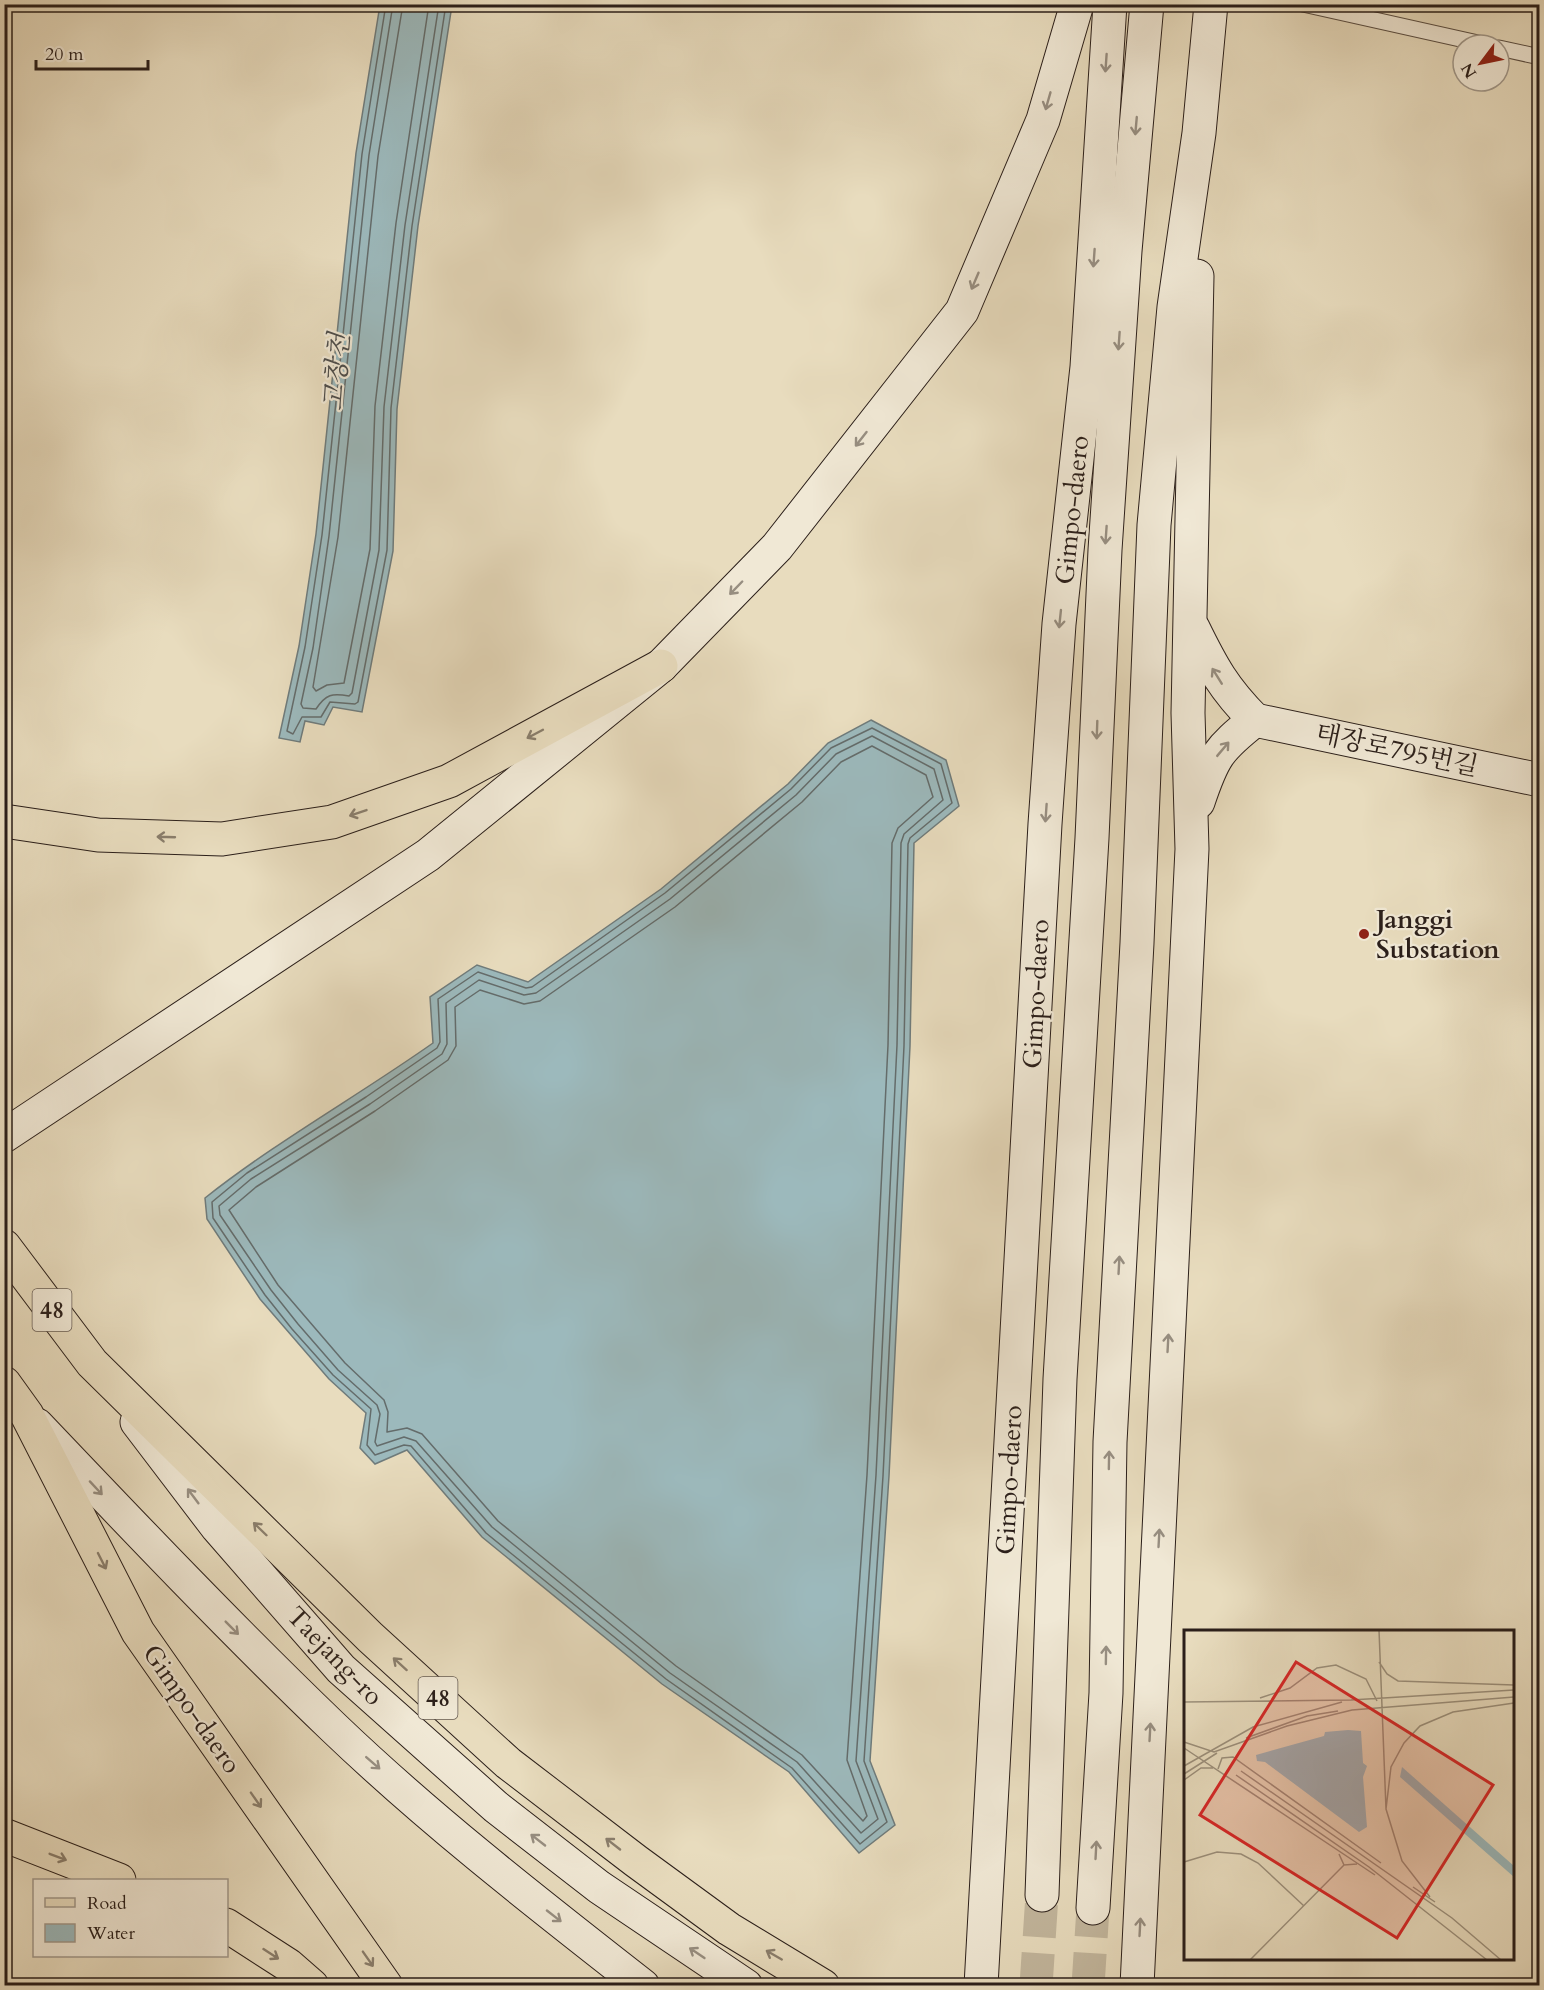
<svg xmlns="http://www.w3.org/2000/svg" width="1544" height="1990" font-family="Cardo,'Noto Serif KR',serif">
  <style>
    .water { fill: #9cb9bc; stroke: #6f7b7b; stroke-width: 1.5 }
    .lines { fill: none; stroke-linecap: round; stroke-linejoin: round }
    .shore { stroke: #646c6b; stroke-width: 1.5 }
    .secondary-tunnel { stroke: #c2b69d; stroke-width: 33; stroke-dasharray: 33 16; stroke-linecap: butt }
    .lane-casing { stroke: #5a4e43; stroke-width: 17 }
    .secondary-casing { stroke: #2b1f1a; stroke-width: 35 }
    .primary-casing { stroke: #2b1f1a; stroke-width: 35 }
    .lane { stroke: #f0e8d5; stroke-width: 15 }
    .secondary { stroke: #f0e8d5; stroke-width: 33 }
    .primary { stroke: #e8dcbe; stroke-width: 33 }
    .oneway { stroke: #978e81 }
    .oneway2 { stroke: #8a7e6c }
    .poi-dot { fill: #8f2418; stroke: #f0e8d5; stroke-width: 2 }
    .labels { text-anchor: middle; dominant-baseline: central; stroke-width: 4.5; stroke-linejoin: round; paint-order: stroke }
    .shield { fill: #f0e8d5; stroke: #665b52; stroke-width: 1.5 }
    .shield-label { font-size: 24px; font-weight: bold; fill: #2b1f1a }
    .street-label { font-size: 26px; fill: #2b1f1a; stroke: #f0e8d5 }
    .poi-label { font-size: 26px; font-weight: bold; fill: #2b1f1a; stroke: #f0e8d5; text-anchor: start }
    .water-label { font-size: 27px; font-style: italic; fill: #4d4d4b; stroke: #f0e8d5 }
    .inset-road { fill: none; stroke: #9c907c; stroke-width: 1.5 }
    .view { fill: #d62828; fill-opacity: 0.15; stroke: #d62828; stroke-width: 3 }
    .inset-edge { fill: none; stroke: #2b1f1a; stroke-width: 3 }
  </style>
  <rect width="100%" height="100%" fill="#e8dcbe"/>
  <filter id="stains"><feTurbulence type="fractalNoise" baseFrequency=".00333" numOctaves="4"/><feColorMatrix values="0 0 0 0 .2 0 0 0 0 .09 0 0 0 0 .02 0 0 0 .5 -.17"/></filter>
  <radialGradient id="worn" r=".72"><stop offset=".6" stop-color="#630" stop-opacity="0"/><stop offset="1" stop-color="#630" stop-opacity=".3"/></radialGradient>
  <g class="water">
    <polygon points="380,5 452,5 418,226 397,409 393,551 362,712 333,707 324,725 305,721 300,742 279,738 299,646 316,534 356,153"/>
    <path d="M871 720 946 760 959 806 914 843 910 1046 889 1476 870 1761 895 1825 859 1853 789 1772 662 1684 482 1537 407 1450 375 1464 360 1448 366 1413 329 1379 260 1299 207 1219 205 1198C277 1141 358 1096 433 1043L430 997 477 965 528 982 661 889 788 784 828 743Z"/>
  </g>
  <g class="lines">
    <g class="shore">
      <polyline points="386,4 362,154 322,535 305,647 287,731 293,734 302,717 321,717 330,702 355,704 358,702 387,550 391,408 412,226 446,4"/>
      <path d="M393 4 369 155 329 536 313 648 301 704 303 708 316 709C326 694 332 693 349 696L352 693 379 550 384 407 405 225 439 4"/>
      <polyline points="403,4 378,156 338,537 313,687 316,691 327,685 344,683 370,549 375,406 396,223 429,4"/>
      <polygon points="872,728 941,764 952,803 910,838 908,844 904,1046 883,1476 864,1761 887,1822 860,1844 792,1768 666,1679 486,1533 411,1446 404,1445 375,1455 367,1445 371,1409 333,1375 292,1329 265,1295 213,1218 212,1202 247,1173 366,1097 437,1048 440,1042 438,999 478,972 526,988 532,987 665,893 791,789 831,748"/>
      <polygon points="872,736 934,769 943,800 904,834 901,843 897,1045 876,1475 856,1761 878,1819 861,1833 797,1762 670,1673 492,1527 416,1441 404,1437 377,1446 375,1442 380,1414 377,1405 338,1370 298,1324 271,1290 220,1215 219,1206 251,1179 370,1104 442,1054 447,1044 446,1003 479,980 524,995 536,993 670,899 796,795 836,754"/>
      <polygon points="872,746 926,775 933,797 898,828 892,843 888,1045 867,1475 847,1760 867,1816 863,1821 802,1755 676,1666 498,1521 422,1434 407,1428 387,1432 388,1412 384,1400 345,1363 278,1285 229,1210 256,1187 375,1111 448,1060 456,1046 455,1007 480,990 524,1004 540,1001 675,907 802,802 841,762"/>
    </g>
    <g class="secondary-tunnel">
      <polyline points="1036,1986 1042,1895"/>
      <polyline points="1088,1986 1093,1908"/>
    </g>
    <defs>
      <g id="lane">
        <polyline points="1303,4 1487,45"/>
        <polyline points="1499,48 1540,57"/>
      </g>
      <g id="secondary">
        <path d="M1193 628C1212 667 1224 689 1255 720"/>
        <polyline points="1255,720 1540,780"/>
        <path d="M1198 802C1213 757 1218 749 1255 720"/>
        <polyline points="4,1136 428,855 661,666 777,547 962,311 1043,120 1077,4"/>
        <polyline points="137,1422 217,1527 341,1669 496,1807 599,1887 746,1986"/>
        <path d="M37 1425C134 1527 231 1629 333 1727 430 1820 537 1903 643 1986"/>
        <polyline points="1042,1895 1060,1379 1092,838 1105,550 1125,251 1147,4"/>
        <polyline points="1093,1908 1106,1693 1110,1442 1137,943 1154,525 1174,307 1199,133 1211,4"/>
        <polyline points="981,1986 1045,824 1059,624 1087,367 1110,4"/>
        <polyline points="1137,1986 1192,849 1188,713 1197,276"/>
      </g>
      <g id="primary">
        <polyline points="4,821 98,835 222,839 332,822 449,781 661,666"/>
        <polyline points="4,1246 92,1363 370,1637 508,1763 636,1861 729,1929 823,1986"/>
        <polyline points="4,1383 27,1415 138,1632 386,1986"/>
        <polyline points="4,1835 119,1880"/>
        <polyline points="226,1925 288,1965 312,1986"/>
      </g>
    </defs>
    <use href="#lane" class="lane-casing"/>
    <use href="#secondary" class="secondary-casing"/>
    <use href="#primary" class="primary-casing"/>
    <use href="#lane" class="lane"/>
    <use href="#secondary" class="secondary"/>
    <use href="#primary" class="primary"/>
  </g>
  <defs><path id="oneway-shaft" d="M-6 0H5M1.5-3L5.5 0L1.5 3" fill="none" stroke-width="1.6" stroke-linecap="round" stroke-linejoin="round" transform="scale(1.5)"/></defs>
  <g class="oneway">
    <use href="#oneway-shaft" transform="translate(1106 63) rotate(94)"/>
    <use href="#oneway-shaft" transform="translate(1048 101) rotate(106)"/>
    <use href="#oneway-shaft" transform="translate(1136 126) rotate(95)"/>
    <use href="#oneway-shaft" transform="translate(1094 258) rotate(94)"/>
    <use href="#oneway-shaft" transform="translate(975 281) rotate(113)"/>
    <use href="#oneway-shaft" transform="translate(1119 341) rotate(94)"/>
    <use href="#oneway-shaft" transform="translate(861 439) rotate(128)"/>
    <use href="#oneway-shaft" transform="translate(1106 535) rotate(94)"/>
    <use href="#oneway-shaft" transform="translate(736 588) rotate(134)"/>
    <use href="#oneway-shaft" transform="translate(1060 619) rotate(96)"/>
    <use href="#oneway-shaft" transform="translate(1217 676) rotate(-122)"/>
    <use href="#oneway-shaft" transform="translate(1097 730) rotate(92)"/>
    <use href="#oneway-shaft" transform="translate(1223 749) rotate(-50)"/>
    <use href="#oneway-shaft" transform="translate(1046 813) rotate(94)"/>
    <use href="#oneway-shaft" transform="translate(1119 1265) rotate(-87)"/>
    <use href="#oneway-shaft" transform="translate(1168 1343) rotate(-87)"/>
    <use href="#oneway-shaft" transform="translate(1109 1460) rotate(-89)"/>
    <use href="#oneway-shaft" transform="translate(96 1488) rotate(47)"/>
    <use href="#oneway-shaft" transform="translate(193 1496) rotate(-127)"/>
    <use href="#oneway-shaft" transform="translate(1159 1538) rotate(-87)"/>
    <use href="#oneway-shaft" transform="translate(232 1628) rotate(45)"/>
    <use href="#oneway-shaft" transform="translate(1106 1655) rotate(-89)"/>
    <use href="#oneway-shaft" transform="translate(1150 1732) rotate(-87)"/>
    <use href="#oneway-shaft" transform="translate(373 1763) rotate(41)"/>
    <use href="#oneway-shaft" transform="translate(538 1840) rotate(-142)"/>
    <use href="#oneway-shaft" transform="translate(1096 1850) rotate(-87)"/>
    <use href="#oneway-shaft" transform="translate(554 1916) rotate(38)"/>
    <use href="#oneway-shaft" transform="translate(1140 1927) rotate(-87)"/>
    <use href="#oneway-shaft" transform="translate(697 1953) rotate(-146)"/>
  </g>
  <g class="oneway2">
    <use href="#oneway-shaft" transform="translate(535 734) rotate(152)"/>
    <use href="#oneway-shaft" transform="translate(358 813) rotate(161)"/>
    <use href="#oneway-shaft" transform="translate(166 837) rotate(-178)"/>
    <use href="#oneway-shaft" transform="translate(260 1529) rotate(-136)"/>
    <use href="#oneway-shaft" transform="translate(102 1561) rotate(63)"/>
    <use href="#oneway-shaft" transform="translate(400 1664) rotate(-138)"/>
    <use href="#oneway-shaft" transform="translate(256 1800) rotate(55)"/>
    <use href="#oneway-shaft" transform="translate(613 1844) rotate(-142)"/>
    <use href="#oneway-shaft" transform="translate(58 1857) rotate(21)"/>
    <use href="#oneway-shaft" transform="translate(271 1954) rotate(33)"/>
    <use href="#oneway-shaft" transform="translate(774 1955) rotate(-150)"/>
    <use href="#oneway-shaft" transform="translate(368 1959) rotate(55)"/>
  </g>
  <circle class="poi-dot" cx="1364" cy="934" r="6"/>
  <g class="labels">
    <g class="shield">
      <rect x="32.5" y="1289" width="39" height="42" rx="4.5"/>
      <rect x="418.5" y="1677" width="39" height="42" rx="4.5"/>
    </g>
    <g class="shield-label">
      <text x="52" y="1310">48</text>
      <text x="438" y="1698">48</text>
    </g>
    <g class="street-label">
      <text transform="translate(1072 510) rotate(-84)">Gimpo-daero</text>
      <text transform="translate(1397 750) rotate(12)">태장로795번길</text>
      <text transform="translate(1036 994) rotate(-87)">Gimpo-daero</text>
      <text transform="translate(1009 1480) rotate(-87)">Gimpo-daero</text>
      <text transform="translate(335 1656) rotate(46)">Taejang-ro</text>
      <text transform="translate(192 1709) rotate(55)">Gimpo-daero</text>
    </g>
    <g class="poi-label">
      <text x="1376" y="919">Janggi<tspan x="1376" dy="30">Substation</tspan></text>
    </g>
    <g class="water-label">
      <text transform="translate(337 372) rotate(-85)">고창천</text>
    </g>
  </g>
  <g transform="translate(1184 1630)">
    <rect width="330" height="330" fill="#e8dcbe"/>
    <path d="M164 100 177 101 179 133 183 136 179 147 183 197 175 202 81 132 73 131 72 125 140 106 141 102ZM218 137 330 236V247L216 147Z" fill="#9cb9bc"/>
    <path class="inset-road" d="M195 0 202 179 218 231 246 267M195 32 203 44 214 51 330 55M76 68 106 58 133 38 152 35 182 49 193 71M0 72 167 70 330 60M62 108 123 86 154 81M0 112 30 122 103 96 168 80 330 67M0 118 191 245M0 136 69 97 158 72M34 139 38 128 49 127 197 233M57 141 268 288 317 330M0 144 33 123M52 145 185 237 303 330M0 150 17 138H29M202 179 207 137 220 113 236 96 269 82 330 73M155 224 160 235 173 234M0 232 33 222 57 224 74 233 120 276M229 257 251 272M66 330 160 235"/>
    <path class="view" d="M112 32 309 155 213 308 16 185Z"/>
    <rect width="330" height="330" class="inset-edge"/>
  </g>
  <rect width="1544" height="1990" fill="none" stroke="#e8dcbe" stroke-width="24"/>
  <rect x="6" y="6" width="1532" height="1978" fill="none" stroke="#2b1f1a" stroke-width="3"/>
  <rect x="12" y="12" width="1520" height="1966" fill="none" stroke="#2b1f1a" stroke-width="1.5"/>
  <rect x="33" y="1879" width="195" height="78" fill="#f0e8d5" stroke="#a1988a" stroke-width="1.5"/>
  <rect x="45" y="1898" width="30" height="9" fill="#e8dcbe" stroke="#a1988a" stroke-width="1.5"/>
  <text x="87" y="1909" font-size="18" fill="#2b1f1a">Road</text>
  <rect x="45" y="1924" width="30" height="18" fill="#9cb9bc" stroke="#a1988a" stroke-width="1.5"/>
  <text x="87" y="1939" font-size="18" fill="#2b1f1a">Water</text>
  <g transform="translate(1481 63) rotate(238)"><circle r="28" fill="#f0e8d5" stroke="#a1988a" stroke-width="1.5"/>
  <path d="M0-4.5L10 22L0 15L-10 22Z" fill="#8f2418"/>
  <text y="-9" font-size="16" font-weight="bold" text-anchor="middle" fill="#2b1f1a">N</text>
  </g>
  <path d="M36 60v9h112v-9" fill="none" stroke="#2b1f1a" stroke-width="3"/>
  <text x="45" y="60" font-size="18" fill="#2b1f1a" stroke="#f0e8d5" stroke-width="4.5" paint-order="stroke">20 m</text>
  <rect width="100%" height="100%" filter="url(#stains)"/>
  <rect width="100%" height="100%" fill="url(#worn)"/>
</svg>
